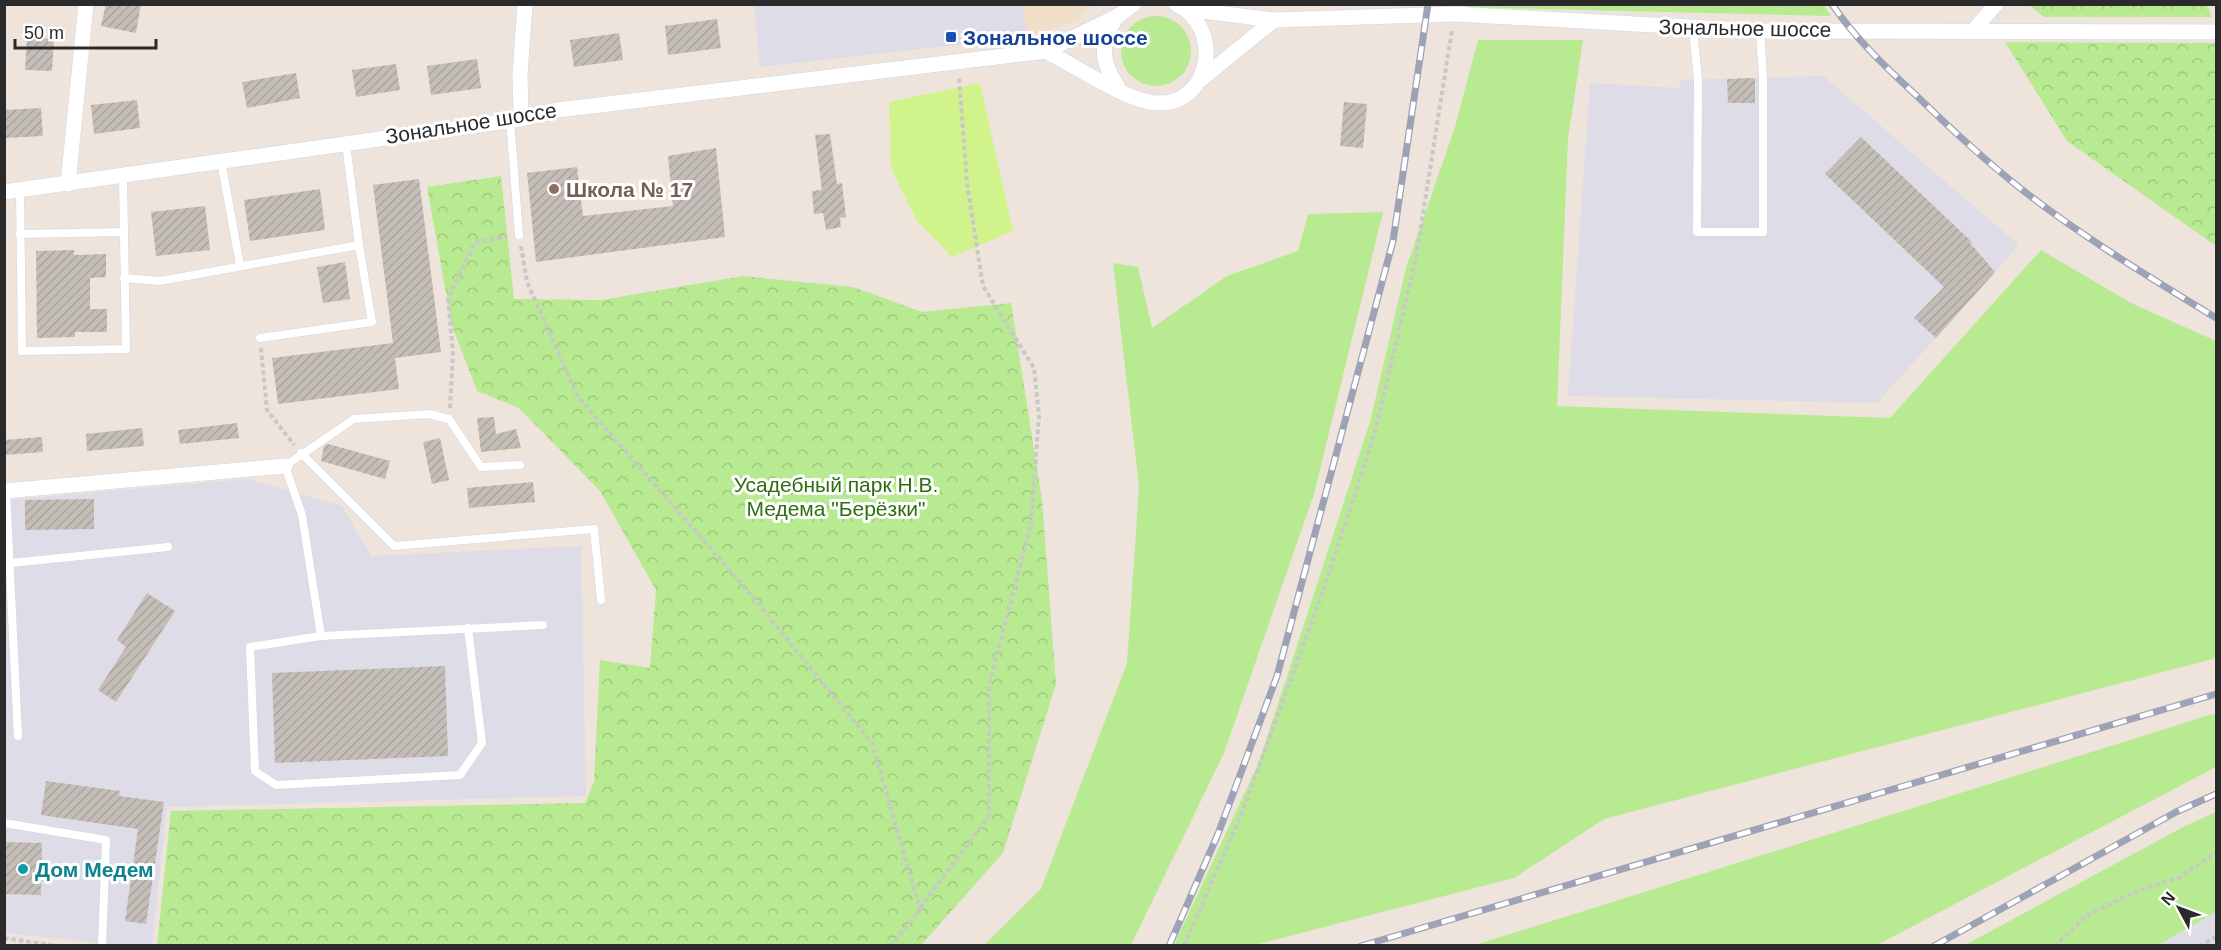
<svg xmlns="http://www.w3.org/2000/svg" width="2221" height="950" font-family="Arial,sans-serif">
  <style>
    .industrial { fill: #dedce6 }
    .education { fill: #f1e0c8 }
    .grass { fill: #b8ea91 }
    .forest { fill: url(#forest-crowns) }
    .pitch { fill: #d1f38c }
    .building { fill: url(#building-hatch) }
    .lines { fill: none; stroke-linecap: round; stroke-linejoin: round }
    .lane-casing { stroke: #d0d6e5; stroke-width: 9 }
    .street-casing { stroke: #d0d6e5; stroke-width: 16 }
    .path { stroke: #c8c8c8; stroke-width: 4; stroke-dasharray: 4.5 3; stroke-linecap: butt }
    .lane { stroke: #fff; stroke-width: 8 }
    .street { stroke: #fff; stroke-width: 15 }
    .rail-casing { stroke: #9da3b7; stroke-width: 7 }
    .rail { stroke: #fff; stroke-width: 4.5; stroke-dasharray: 14; stroke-linecap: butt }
    .transit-dot { fill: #1a4fb4; stroke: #fff; stroke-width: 2 }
    .education-dot { fill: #8d6e63; stroke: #fff; stroke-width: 2 }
    .culture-dot { fill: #0f9aa8; stroke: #fff; stroke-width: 2 }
    .labels { text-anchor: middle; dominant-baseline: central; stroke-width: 6; stroke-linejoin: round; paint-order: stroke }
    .street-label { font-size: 21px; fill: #2a2a2a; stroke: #fff }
    .transit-label { font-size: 21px; font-weight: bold; fill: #164399; stroke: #fff; text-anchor: start }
    .education-label { font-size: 21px; font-weight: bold; fill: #785e54; stroke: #fff; text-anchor: start }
    .park-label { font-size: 21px; fill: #2f6f12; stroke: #fff }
    .culture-label { font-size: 21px; font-weight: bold; fill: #0d838f; stroke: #fff; text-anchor: start }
  </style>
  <defs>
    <pattern id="forest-crowns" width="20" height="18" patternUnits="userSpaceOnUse" patternTransform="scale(1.5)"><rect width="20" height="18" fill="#b8ea91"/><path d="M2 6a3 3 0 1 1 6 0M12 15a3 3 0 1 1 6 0" fill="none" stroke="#9ec97d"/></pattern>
    <pattern id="building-hatch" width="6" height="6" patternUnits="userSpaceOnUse" patternTransform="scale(1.5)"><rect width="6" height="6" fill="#c5beb8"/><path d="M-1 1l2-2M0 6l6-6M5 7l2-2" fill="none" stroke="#a9a39e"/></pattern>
  </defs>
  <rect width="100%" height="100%" fill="#eee4db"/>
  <g class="industrial">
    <polygon points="754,5 1022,5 1028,37 760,67"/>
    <polygon points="1823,76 2019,245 1877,403 1568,396 1590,83 1679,88 1680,80"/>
    <polygon points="248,479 342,506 371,556 581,546 586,796 167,807 152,945 120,945 5,933 5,500"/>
    <polygon points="2216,912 2216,945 2158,945"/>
  </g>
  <polygon class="education" points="1022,5 1022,4 1092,5 1076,21 1028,37"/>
  <g class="grass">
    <polygon points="1465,5 1823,4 1831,16 1465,7"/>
    <circle cx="1156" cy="51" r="35"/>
    <polygon points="1478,40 1583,40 1568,139 1557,406 1890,418 2041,250 2131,303 2216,341 2216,658 1604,819 1514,878 1255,945 1174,945 1259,762 1370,422 1406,268 1455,127"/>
    <polygon points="1383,212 1314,494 1224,753 1131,945 984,945 1041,889 1127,663 1139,487 1113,263 1138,267 1152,328 1227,276 1298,251 1308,214"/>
    <polygon points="2216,713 2216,767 1877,945 1475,945"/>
    <polygon points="2216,812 2216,912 2158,945 1965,945 2185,826"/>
  </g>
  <g class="forest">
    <polygon points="2029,5 2208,5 2211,17 2044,17"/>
    <polygon points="2005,42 2216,43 2216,246 2067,141"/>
    <polygon points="501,176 514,299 601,300 743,276 853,287 922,312 1011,303 1042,500 1056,684 1003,853 921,945 157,945 171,811 585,803 594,782 600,660 650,668 656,590 600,491 519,408 477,391 452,326 427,187"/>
  </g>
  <polygon class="pitch" points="980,83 1013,231 952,257 917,221 891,168 889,102"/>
  <g class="building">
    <polygon points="106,4 141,4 136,33 101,26"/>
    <polygon points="717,19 721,48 668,55 665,26"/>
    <polygon points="619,33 623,60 574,67 570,40"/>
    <polygon points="27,37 54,39 52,71 25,70"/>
    <polygon points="477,59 481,88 431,95 427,66"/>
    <polygon points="396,64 400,90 356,97 352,70"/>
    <polygon points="296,73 300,98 247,108 242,82"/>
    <polygon points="1755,78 1755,103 1728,103 1727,79"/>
    <polygon points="137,100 140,128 94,134 91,105"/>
    <polygon points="1344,102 1367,104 1363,148 1340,146"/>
    <polygon points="41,108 43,136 6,138 5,110"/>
    <polygon points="830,134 837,184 842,183 846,217 840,218 841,227 826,230 823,213 814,214 812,191 822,190 815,135"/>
    <polygon points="1861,137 1972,242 1970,243 1995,272 1936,338 1914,318 1944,287 1825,174"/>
    <polygon points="716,148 725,237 536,262 527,173 577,167 583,216 673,206 668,156"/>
    <polygon points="419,179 441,352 395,358 399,389 278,404 272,358 393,343 373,185"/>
    <polygon points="320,189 325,230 250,241 244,200"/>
    <polygon points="205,206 210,250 156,256 151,212"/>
    <polygon points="74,250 74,255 106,254 106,277 90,278 90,309 107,309 107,332 75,332 75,337 37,338 36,251"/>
    <polygon points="345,262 350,299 323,303 317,267"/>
    <polygon points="494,417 496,434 516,429 521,448 481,452 477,418"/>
    <polygon points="237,423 239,438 180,444 178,430"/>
    <polygon points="142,428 144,446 87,451 86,434"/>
    <polygon points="42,437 43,452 4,455 4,440"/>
    <polygon points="440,438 449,480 432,484 423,442"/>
    <polygon points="328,444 390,461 385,479 321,461 324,446"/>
    <polygon points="533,482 535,502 469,508 467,488"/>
    <polygon points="94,499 94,529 25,530 25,500"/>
    <polygon points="147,593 175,611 116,702 98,690 126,647 117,640"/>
    <polygon points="445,666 448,756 275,763 272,673"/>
    <polygon points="46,781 120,791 119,796 164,802 146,924 125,921 138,829 41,815"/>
    <polygon points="4,842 42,843 41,895 4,894"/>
  </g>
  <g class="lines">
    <defs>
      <g id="lane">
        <polyline points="1693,29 1698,80 1697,232 1763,232 1763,78 1760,31"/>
        <polyline points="510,120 519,235"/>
        <polyline points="221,161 240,265"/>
        <polyline points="20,190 22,351 126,349 123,177"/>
        <polyline points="20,234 124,232"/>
        <polyline points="124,278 160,281 359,245 346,144"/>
        <polyline points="260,338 372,322 359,245"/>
        <polyline points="301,453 394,546 594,529 601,600"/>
        <polyline points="520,465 481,467 449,419 429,414 354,419 285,466 302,515 321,636 543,625"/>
        <polyline points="6,491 18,736"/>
        <polyline points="11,563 168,547"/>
        <polyline points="321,636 250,647 255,771 276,785 460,775 482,743 468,628"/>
        <polyline points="4,823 106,840 102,946"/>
      </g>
      <g id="street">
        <polyline points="1186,9 1274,20 1455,14 1760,31 2216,32"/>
        <path d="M1117 16C1100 42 1100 61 1118 87"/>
        <polyline points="1973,31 1996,4"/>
        <path d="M1046 51C1073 65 1130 103 1158 103 1212 104 1224 27 1176 4"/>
        <polyline points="1199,81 1274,20"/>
        <polyline points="521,119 520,74 525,4"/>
        <polyline points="68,184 86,4"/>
        <polyline points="4,192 521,119 558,110 1046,51 1118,16 1134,4"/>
        <polyline points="4,491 285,466"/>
      </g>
    </defs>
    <use href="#lane" class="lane-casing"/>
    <use href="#street" class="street-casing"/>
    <g class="path">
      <polyline points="521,246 527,282 578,397 742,584 872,743 920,909 891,946"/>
      <polyline points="261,348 267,410 294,445"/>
      <polyline points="450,408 453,353 448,299 475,242 507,237"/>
      <polyline points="920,908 989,816 989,685 1031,524 1039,416 1034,368 983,286 967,183 959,76"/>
      <polyline points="4,938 57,946"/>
      <polyline points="1184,946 1242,813 1323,591 1374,436 1416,258 1452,30"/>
      <polyline points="2054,946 2088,915 2132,893 2180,877 2216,853"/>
      <polyline points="2199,946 2216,937"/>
    </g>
    <use href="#lane" class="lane"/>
    <use href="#street" class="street"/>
    <defs>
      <g id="rail">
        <path d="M1832 4C1856 40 1888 69 1919 98 1953 131 1988 163 2025 192 2086 239 2151 278 2216 318"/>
        <polyline points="1169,946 1218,834 1277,676 1393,241 1428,4"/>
        <polyline points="1361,946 2216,694"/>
        <polyline points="1934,946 2176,812 2216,794"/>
      </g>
    </defs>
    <use href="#rail" class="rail-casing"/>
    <use href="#rail" class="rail"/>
  </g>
  <rect class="transit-dot" x="945" y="31" width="12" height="12" rx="3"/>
  <circle class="education-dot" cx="554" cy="189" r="6"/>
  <circle class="culture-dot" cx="23" cy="869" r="6"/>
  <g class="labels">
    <g class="street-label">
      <text transform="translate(1745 28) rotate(1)">Зональное шоссе</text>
      <text transform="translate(471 123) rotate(-9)">Зональное шоссе</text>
    </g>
    <g class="transit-label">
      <text x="963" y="37">Зональное шоссе</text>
    </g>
    <g class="education-label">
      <text x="566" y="189">Школа № 17</text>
    </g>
    <g class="park-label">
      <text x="836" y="484">Усадебный парк Н.В.<tspan x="836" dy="24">Медема "Берёзки"</tspan></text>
    </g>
    <g class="culture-label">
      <text x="35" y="869">Дом Медем</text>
    </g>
  </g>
  <rect width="2221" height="950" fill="none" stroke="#2a2a2a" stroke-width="12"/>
  <g transform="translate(2179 908) rotate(311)" stroke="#ffffff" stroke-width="4.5" paint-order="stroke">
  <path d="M0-4.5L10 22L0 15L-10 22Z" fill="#2a2a2a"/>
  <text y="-9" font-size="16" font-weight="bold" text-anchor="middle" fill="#2a2a2a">N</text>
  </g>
  <path d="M15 39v9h141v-9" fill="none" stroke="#2a2a2a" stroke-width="3"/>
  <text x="24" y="39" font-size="18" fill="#2a2a2a" stroke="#ffffff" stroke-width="4.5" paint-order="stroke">50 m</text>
</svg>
